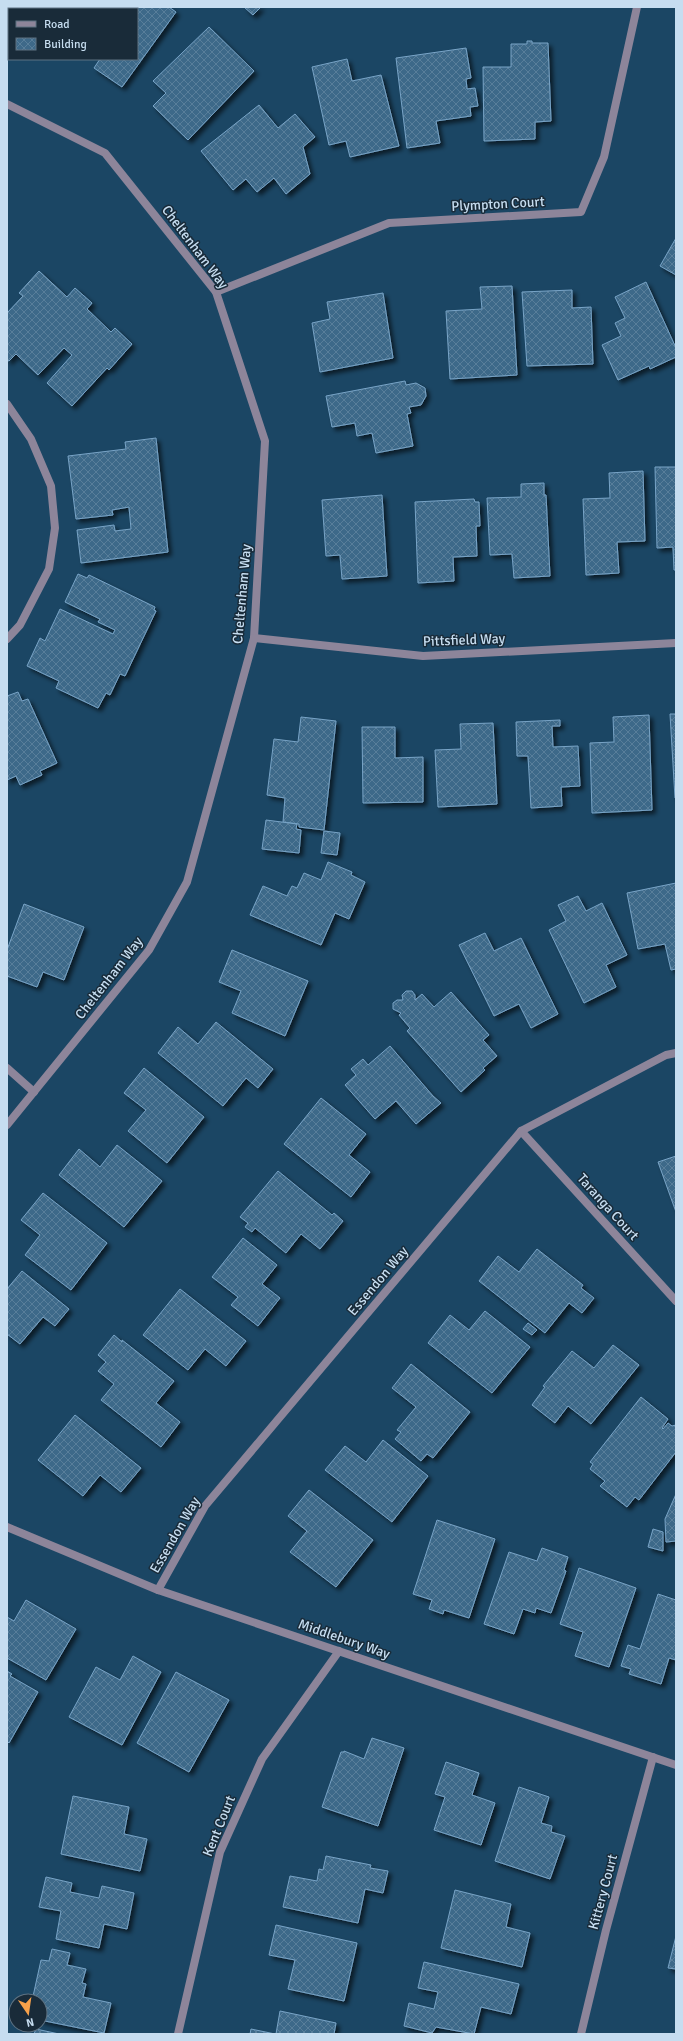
<svg xmlns="http://www.w3.org/2000/svg" width="683" height="2041" font-family="Signika,sans-serif">
  <style>
    .building { fill: url(#building-cross-hatch); stroke: #78a4c7; filter: url(#shadow) }
    .lines { fill: none; stroke-linecap: round; stroke-linejoin: round }
    .minor { stroke: #8d859a; stroke-width: 8 }
    .labels { text-anchor: middle; dominant-baseline: central; stroke-width: 3; stroke-linejoin: round; paint-order: stroke }
    .street-label { font-size: 14px; fill: #c6ddf0; stroke: #192b39 }
  </style>
  <defs>
    <pattern id="building-cross-hatch" width="8" height="8" patternUnits="userSpaceOnUse"><rect width="8" height="8" fill="#3e6989"/><path d="M0 0l8 8M0 8l8-8" fill="none" stroke="#587e9a"/></pattern>
    <filter id="shadow"><feDropShadow dx="3.5" dy="3.5" stdDeviation="2" flood-color="#0009"/></filter>
  </defs>
  <rect width="100%" height="100%" fill="#1b4664"/>
  <g class="building">
    <polygon points="97,7 169,7 176,12 122,87 94,68 100,59 137,59 137,9 96,9"/>
    <polygon points="244,7 261,7 253,15"/>
    <polygon points="209,27 254,71 188,140 153,106 166,93 153,81"/>
    <polygon points="527,41 532,41 532,43 548,43 551,121 535,122 535,139 484,141 483,67 511,67 511,44 527,44"/>
    <polygon points="466,48 471,78 466,79 467,89 475,88 478,106 470,107 471,116 436,121 440,143 407,148 396,58"/>
    <polygon points="347,59 352,81 381,75 399,146 350,157 346,141 329,145 312,67"/>
    <polygon points="259,105 278,128 295,114 315,137 303,147 310,174 286,194 274,178 257,192 246,179 233,190 201,151"/>
    <polygon points="676,238 676,275 660,266"/>
    <polygon points="39,271 67,297 75,288 92,303 87,309 111,332 115,328 132,344 109,370 107,368 72,406 47,383 72,355 64,348 38,375 16,354 9,361 7,360 7,313 23,296 19,293"/>
    <polygon points="646,282 676,348 676,357 650,369 649,366 618,380 602,345 621,336 615,323 625,318 615,297"/>
    <polygon points="512,286 517,375 450,379 446,311 482,309 480,287"/>
    <polygon points="572,290 572,308 591,307 593,364 527,366 522,292"/>
    <polygon points="383,293 393,358 320,372 312,323 330,319 327,302"/>
    <polygon points="405,381 406,385 416,383 425,388 426,396 421,405 409,407 411,413 407,414 413,446 376,453 372,433 357,436 355,423 332,427 326,396"/>
    <polygon points="156,438 168,552 81,563 77,530 114,525 115,531 131,529 129,507 112,510 113,515 76,519 68,456 126,449 125,442"/>
    <polygon points="655,467 676,467 676,570 674,570 673,547 657,548"/>
    <polygon points="643,471 645,541 617,542 619,573 586,575 583,499 610,498 609,473"/>
    <polygon points="544,483 544,495 546,495 550,576 514,578 512,554 490,555 487,498 521,497 521,484"/>
    <polygon points="382,495 387,576 342,579 340,555 326,556 322,500"/>
    <polygon points="474,499 475,502 479,502 480,526 476,526 477,556 453,557 454,581 418,583 415,502"/>
    <polygon points="78,574 87,578 89,575 155,607 154,610 156,611 125,676 120,674 110,695 106,693 98,708 56,688 59,681 27,666 40,638 45,641 60,609 113,634 115,630 98,622 100,619 65,602"/>
    <polygon points="18,692 22,701 28,699 57,763 40,771 42,775 20,785 16,776 7,780 7,696"/>
    <polygon points="670,714 676,714 676,798 675,798"/>
    <polygon points="649,715 652,810 592,813 590,743 614,742 613,717"/>
    <polygon points="301,717 336,721 324,830 299,827 299,824 283,822 285,798 267,795 274,739 298,742"/>
    <polygon points="560,720 560,726 552,726 553,747 578,746 580,786 561,787 562,806 531,808 528,756 517,756 516,722"/>
    <polygon points="493,723 497,804 438,807 435,750 461,749 460,724"/>
    <polygon points="362,727 395,727 395,758 423,757 423,802 363,803"/>
    <polygon points="266,820 297,824 296,829 301,830 299,853 262,849"/>
    <polygon points="324,831 340,833 337,855 321,853"/>
    <polygon points="328,862 352,872 351,875 365,882 349,919 335,913 321,945 250,915 263,886 287,896 292,886 297,888 304,873 321,880"/>
    <polygon points="676,883 676,969 671,970 665,944 638,949 627,893"/>
    <polygon points="578,896 586,911 602,903 627,955 606,965 616,987 584,1003 549,930 566,921 558,905"/>
    <polygon points="24,904 84,927 64,980 43,972 37,987 7,976 7,950"/>
    <polygon points="485,933 494,951 521,938 558,1014 531,1028 519,1004 494,1016 459,945"/>
    <polygon points="232,950 308,981 285,1036 232,1013 241,991 219,982"/>
    <polygon points="406,991 412,991 415,995 415,1000 422,994 434,1007 451,992 489,1035 483,1040 497,1056 483,1068 485,1070 461,1092 407,1031 410,1028 399,1015 401,1013 393,1009 393,1003 397,1000 403,1000 402,995"/>
    <polygon points="216,1022 273,1069 258,1088 246,1078 223,1106 158,1053 178,1027 198,1044"/>
    <polygon points="390,1046 433,1096 441,1103 416,1124 396,1101 375,1119 345,1085 356,1075 351,1069 363,1059 368,1065"/>
    <polygon points="144,1068 204,1117 167,1163 128,1131 146,1110 124,1093"/>
    <polygon points="321,1098 366,1134 349,1155 370,1172 351,1197 284,1144"/>
    <polygon points="117,1145 162,1181 124,1227 59,1175 79,1149 100,1167"/>
    <polygon points="676,1156 676,1212 658,1162"/>
    <polygon points="278,1171 332,1215 334,1213 343,1221 320,1249 301,1234 286,1253 255,1228 252,1232 245,1227 248,1223 240,1217"/>
    <polygon points="43,1193 107,1243 71,1290 25,1255 40,1235 21,1220"/>
    <polygon points="243,1238 277,1265 262,1284 280,1298 258,1326 231,1305 238,1297 212,1277"/>
    <polygon points="537,1249 583,1285 581,1288 594,1298 582,1313 569,1303 545,1333 479,1281 498,1256 519,1272"/>
    <polygon points="22,1271 69,1309 55,1326 43,1317 20,1344 7,1334 7,1289"/>
    <polygon points="180,1289 246,1341 226,1366 205,1349 188,1370 143,1335"/>
    <polygon points="485,1311 530,1347 492,1393 428,1343 450,1315 469,1330"/>
    <polygon points="528,1323 537,1330 532,1335 523,1329"/>
    <polygon points="114,1335 122,1342 122,1340 174,1381 156,1403 180,1422 161,1447 101,1400 114,1384 98,1371 106,1362 98,1355"/>
    <polygon points="613,1345 639,1365 591,1424 568,1406 555,1423 532,1405 545,1387 543,1386 572,1351 594,1368"/>
    <polygon points="411,1364 470,1412 433,1458 427,1454 421,1461 395,1439 401,1432 397,1430 416,1407 392,1388"/>
    <polygon points="641,1397 668,1419 662,1428 663,1429 668,1423 672,1426 676,1425 676,1452 639,1500 635,1497 627,1507 600,1486 605,1481 590,1469 593,1464 590,1462"/>
    <polygon points="75,1415 141,1468 121,1492 100,1475 83,1496 38,1460"/>
    <polygon points="383,1440 428,1476 392,1522 325,1470 345,1446 366,1462"/>
    <polygon points="309,1490 373,1540 336,1587 290,1552 307,1531 288,1516"/>
    <polygon points="676,1494 676,1541 666,1542 665,1519"/>
    <polygon points="437,1520 495,1539 469,1618 444,1610 443,1614 429,1609 432,1600 413,1594"/>
    <polygon points="653,1529 663,1532 663,1551 648,1547"/>
    <polygon points="542,1548 568,1557 564,1570 566,1571 551,1613 536,1608 535,1613 523,1609 514,1634 484,1624 509,1552 537,1561"/>
    <polygon points="579,1568 636,1588 609,1667 575,1656 583,1632 560,1624"/>
    <polygon points="658,1594 676,1600 676,1660 669,1658 661,1684 629,1674 631,1669 621,1666 628,1645 640,1649"/>
    <polygon points="26,1600 76,1629 46,1680 7,1658 7,1617 14,1621"/>
    <polygon points="133,1656 161,1672 122,1745 69,1717 96,1667 120,1680"/>
    <polygon points="7,1671 12,1674 10,1676 38,1692 9,1743 7,1741"/>
    <polygon points="176,1672 229,1700 189,1772 137,1743"/>
    <polygon points="372,1738 404,1748 378,1826 322,1807 341,1752 344,1752 344,1751 364,1759"/>
    <polygon points="446,1762 479,1773 472,1795 495,1803 481,1845 434,1830 445,1797 435,1794"/>
    <polygon points="519,1787 549,1797 541,1823 552,1826 551,1832 565,1836 550,1879 495,1861"/>
    <polygon points="73,1796 129,1807 124,1834 147,1839 140,1871 61,1854"/>
    <polygon points="326,1856 371,1865 370,1868 388,1871 383,1893 365,1889 358,1923 283,1907 290,1876 317,1881 319,1869 323,1870"/>
    <polygon points="46,1877 72,1883 70,1892 99,1898 102,1886 134,1893 127,1929 104,1924 99,1948 56,1939 61,1911 39,1907"/>
    <polygon points="455,1890 511,1904 506,1927 530,1933 522,1967 441,1948"/>
    <polygon points="276,1925 357,1943 344,2001 288,1989 295,1960 269,1955"/>
    <polygon points="676,1936 676,1969 668,1968"/>
    <polygon points="52,1949 70,1953 67,1965 86,1969 82,1983 86,1984 83,1997 111,2003 104,2033 40,2020 40,2001 32,2001 41,1960 49,1961"/>
    <polygon points="424,1962 519,1984 511,2014 481,2007 474,2034 436,2027 432,2033 404,2026 409,2003 434,2009 438,1992 418,1988"/>
    <polygon points="280,2011 336,2023 334,2034 276,2034"/>
    <polygon points="36,2029 59,2034 34,2034"/>
    <polygon points="251,2029 275,2034 250,2034"/>
  </g>
  <g class="lines">
    <g class="minor">
      <polyline points="26,9 27,7"/>
      <polyline points="7,43 9,39"/>
      <polyline points="7,104 105,153 216,292 265,441 254,638 187,882 149,950 7,1125"/>
      <polyline points="216,292 389,223 581,212 604,157 637,7"/>
      <polyline points="7,404 31,439 51,486 55,528 49,569 20,625 7,639"/>
      <polyline points="254,638 423,656 676,643"/>
      <polyline points="7,1068 34,1092"/>
      <polyline points="521,1131 676,1301"/>
      <polyline points="7,1527 158,1590 676,1765"/>
      <polyline points="158,1590 205,1506 521,1131 666,1055 676,1053"/>
      <polyline points="178,2034 220,1852 262,1759 339,1651"/>
      <polyline points="581,2034 606,1930 653,1757"/>
    </g>
  </g>
  <g class="labels">
    <g class="street-label">
      <text transform="translate(498 204) rotate(-3)">Plympton Court</text>
      <text transform="translate(195 247) rotate(53)">Cheltenham Way</text>
      <text transform="translate(242 594) rotate(-85)">Cheltenham Way</text>
      <text transform="translate(464 640) rotate(-2)">Pittsfield Way</text>
      <text transform="translate(109 978) rotate(-52)">Cheltenham Way</text>
      <text transform="translate(608 1207) rotate(48)">Taranga Court</text>
      <text transform="translate(378 1281) rotate(-50)">Essendon Way</text>
      <text transform="translate(175 1535) rotate(-60)">Essendon Way</text>
      <text transform="translate(344 1639) rotate(19)">Middlebury Way</text>
      <text transform="translate(219 1826) rotate(-68)">Kent Court</text>
      <text transform="translate(603 1892) rotate(-75)">Kittery Court</text>
    </g>
  </g>
  <rect width="683" height="2041" fill="none" stroke="#c6ddf0" stroke-width="16"/>
  <rect x="8" y="8" width="130" height="52" fill="#192b39" stroke="#5e7282"/>
  <rect x="16" y="21" width="20" height="6" fill="#8d859a" stroke="#5e7282"/>
  <text x="44" y="28" font-size="12" fill="#c6ddf0">Road</text>
  <rect x="16" y="38" width="20" height="12" fill="url(#building-cross-hatch)" stroke="#5e7282"/>
  <text x="44" y="48" font-size="12" fill="#c6ddf0">Building</text>
  <g transform="translate(28 2013) rotate(167)"><circle r="19" fill="#192b39" stroke="#5e7282"/>
  <path d="M0-3L7 15L0 10L-7 15Z" fill="#f7a14a"/>
  <text y="-6" font-size="11" font-weight="bold" text-anchor="middle" fill="#c6ddf0">N</text>
  </g>
</svg>
